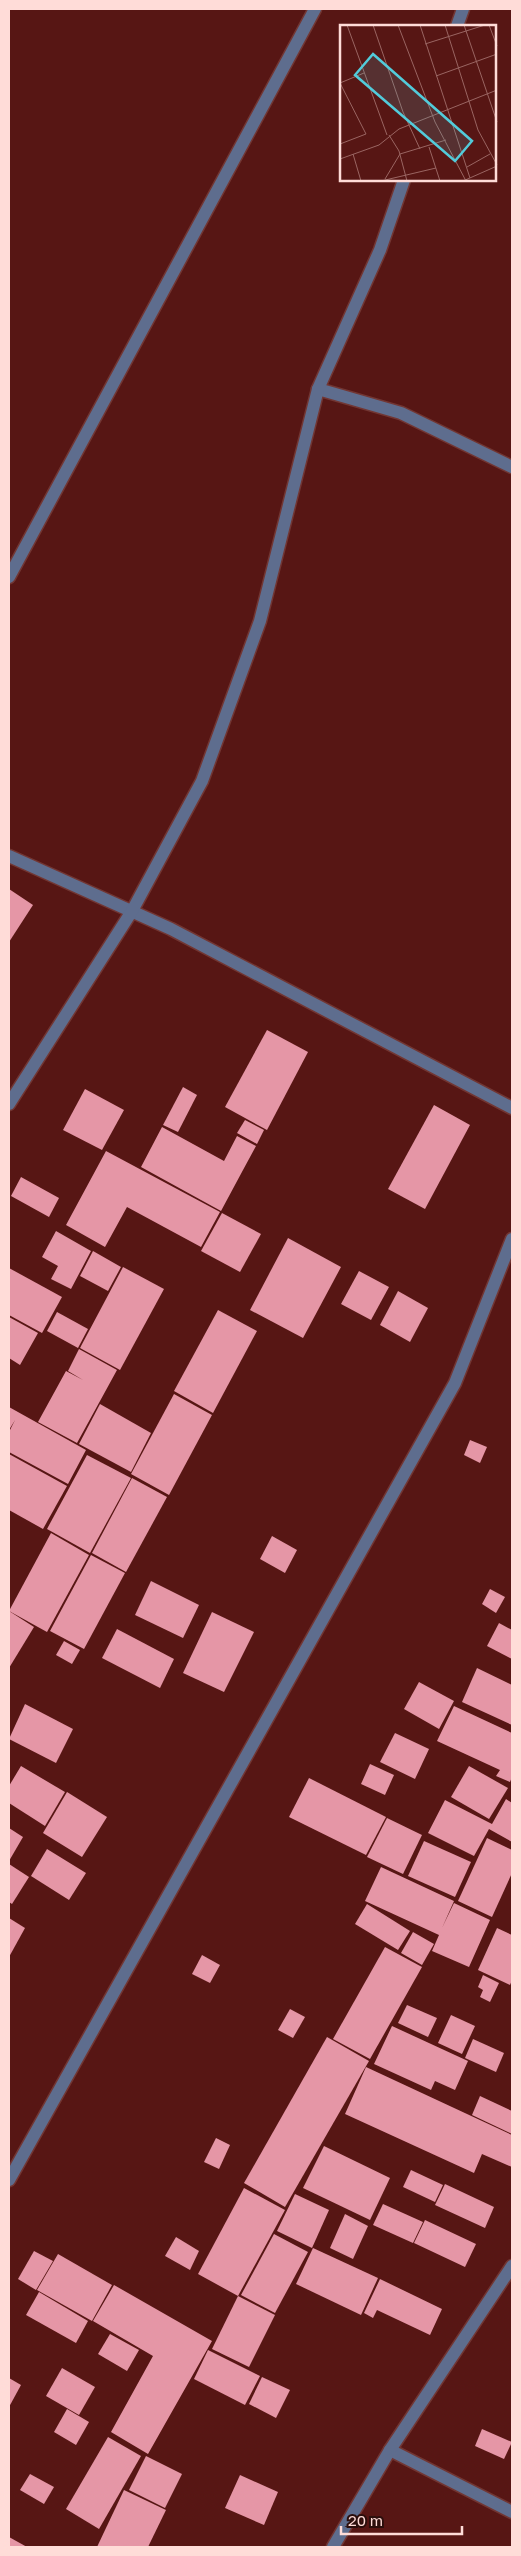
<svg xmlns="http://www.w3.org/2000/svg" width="521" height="2556" font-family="'Golos Text',sans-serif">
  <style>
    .building { fill: #e596a6 }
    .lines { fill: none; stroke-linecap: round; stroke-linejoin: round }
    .street-casing { stroke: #723633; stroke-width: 15 }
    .street { stroke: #5e6d8e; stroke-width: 12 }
    .inset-road { fill: none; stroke: #9a6562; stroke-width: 1 }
    .view { fill: #52cbda; fill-opacity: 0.15; stroke: #52cbda; stroke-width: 2.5 }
    .inset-edge { fill: none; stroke: #ffdcd8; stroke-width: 2.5 }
  </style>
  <rect width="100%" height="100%" fill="#571614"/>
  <g class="building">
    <polygon points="9,889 33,905 9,942"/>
    <polygon points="267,1030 308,1052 267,1130 225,1107"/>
    <polygon points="183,1087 197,1095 178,1132 163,1125"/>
    <polygon points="85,1089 124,1110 102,1150 63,1130"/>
    <polygon points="434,1105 470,1125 425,1209 388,1189"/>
    <polygon points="245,1120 264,1130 257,1144 237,1133"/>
    <polygon points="162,1127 224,1161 237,1136 256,1146 243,1170 227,1161 243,1170 221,1211 141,1167"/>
    <polygon points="106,1151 220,1212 201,1247 127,1207 105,1247 66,1225"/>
    <polygon points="21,1177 59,1198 49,1217 11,1196"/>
    <polygon points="222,1213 261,1234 240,1272 201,1251"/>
    <polygon points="56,1231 91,1251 71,1289 51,1279 58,1266 42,1257"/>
    <polygon points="288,1238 341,1267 303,1338 250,1310"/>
    <polygon points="93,1251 121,1267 108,1291 80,1276"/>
    <polygon points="123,1267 164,1289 120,1370 80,1348"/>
    <polygon points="9,1268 62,1297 42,1333 9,1315"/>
    <polygon points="359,1271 389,1287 371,1320 341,1304"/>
    <polygon points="398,1291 428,1308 410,1342 380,1325"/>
    <polygon points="218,1310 257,1331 213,1413 174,1391"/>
    <polygon points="57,1312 88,1329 78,1348 47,1331"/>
    <polygon points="9,1317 38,1333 20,1365 9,1358"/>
    <polygon points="79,1349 117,1370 77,1443 38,1422 66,1371 83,1380 68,1371"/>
    <polygon points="174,1394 212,1415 169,1495 131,1474"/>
    <polygon points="100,1404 151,1433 131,1472 79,1444"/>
    <polygon points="9,1407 86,1450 68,1484 9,1452 9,1432 15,1420 9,1430"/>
    <polygon points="470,1440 487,1447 480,1463 464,1455"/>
    <polygon points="9,1454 67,1486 43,1529 9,1510"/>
    <polygon points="87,1455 131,1478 90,1553 47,1529"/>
    <polygon points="132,1478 167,1497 126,1572 92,1553"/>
    <polygon points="51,1533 89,1555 47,1632 9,1611"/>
    <polygon points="272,1536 297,1550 285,1573 260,1559"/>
    <polygon points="91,1555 125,1573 84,1649 50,1631"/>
    <polygon points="151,1581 199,1605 183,1638 135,1615"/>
    <polygon points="490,1589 505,1597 496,1613 482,1604"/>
    <polygon points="9,1611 34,1627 9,1668"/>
    <polygon points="212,1612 254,1632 224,1692 183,1673"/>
    <polygon points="499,1623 512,1630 512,1659 487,1646"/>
    <polygon points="117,1629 174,1659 160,1688 102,1658"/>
    <polygon points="64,1641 80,1650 72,1664 56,1655"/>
    <polygon points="477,1668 512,1685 512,1725 462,1702"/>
    <polygon points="419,1682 454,1701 439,1729 404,1709"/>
    <polygon points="25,1704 73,1729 56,1763 9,1739"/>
    <polygon points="454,1706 512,1733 512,1777 510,1782 496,1776 500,1770 437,1741"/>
    <polygon points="395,1733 429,1749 415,1779 380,1762"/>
    <polygon points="370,1764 394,1775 385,1795 361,1784"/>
    <polygon points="21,1766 65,1792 45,1826 9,1803 9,1786"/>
    <polygon points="469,1766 508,1788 489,1819 451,1797"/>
    <polygon points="309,1778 386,1817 366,1855 289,1817"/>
    <polygon points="67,1792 107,1817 82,1857 43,1833"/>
    <polygon points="506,1799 512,1803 512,1842 489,1829 474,1856 428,1833 445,1800 492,1824"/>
    <polygon points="387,1818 422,1835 403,1874 367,1857"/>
    <polygon points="9,1828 23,1837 9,1861"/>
    <polygon points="487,1838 512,1850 512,1873 492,1917 458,1901"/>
    <polygon points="424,1841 471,1862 455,1897 408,1876"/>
    <polygon points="47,1849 86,1873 69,1900 31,1876"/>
    <polygon points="9,1864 29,1877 12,1904 9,1902"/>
    <polygon points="381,1867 454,1901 442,1928 454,1903 490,1920 469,1967 432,1951 439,1935 365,1901"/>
    <polygon points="367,1904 410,1931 398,1950 355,1924"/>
    <polygon points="9,1918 25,1928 9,1957"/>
    <polygon points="497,1928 512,1935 512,1980 510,1985 478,1970"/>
    <polygon points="413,1932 434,1944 422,1965 401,1953"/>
    <polygon points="385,1947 422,1967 370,2059 333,2039"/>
    <polygon points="202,1955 220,1965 210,1983 192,1974"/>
    <polygon points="483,1975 499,1983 490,2002 480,1997 483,1990 478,1987"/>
    <polygon points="407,2005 437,2018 428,2037 398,2023"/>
    <polygon points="290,2009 305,2017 293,2038 278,2030"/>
    <polygon points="451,2015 475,2026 462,2054 438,2043"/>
    <polygon points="392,2026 468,2061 455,2090 435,2081 431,2090 374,2064"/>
    <polygon points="327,2037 369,2061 285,2207 244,2183"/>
    <polygon points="473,2039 504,2053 496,2072 465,2058"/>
    <polygon points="366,2067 512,2135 512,2167 482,2154 474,2173 345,2114"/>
    <polygon points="480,2096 512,2111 512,2134 472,2115"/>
    <polygon points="216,2138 230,2145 219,2169 204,2162"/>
    <polygon points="324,2146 390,2178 370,2220 303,2188"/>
    <polygon points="411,2170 443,2185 435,2202 403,2187"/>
    <polygon points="445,2184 494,2207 485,2228 435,2205"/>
    <polygon points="244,2188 285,2210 238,2296 198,2274"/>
    <polygon points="295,2194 329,2210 312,2248 277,2231"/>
    <polygon points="383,2204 423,2222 413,2243 373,2225"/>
    <polygon points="345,2214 368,2226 353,2259 330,2248"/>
    <polygon points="425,2220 476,2244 465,2267 414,2243"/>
    <polygon points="274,2234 308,2252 275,2313 241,2295"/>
    <polygon points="176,2237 199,2251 190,2270 165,2256"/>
    <polygon points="313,2248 378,2278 361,2315 296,2284"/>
    <polygon points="34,2251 53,2261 36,2290 18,2279"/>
    <polygon points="58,2254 112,2285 92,2321 37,2290"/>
    <polygon points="380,2279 442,2309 430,2335 377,2310 373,2318 364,2313"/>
    <polygon points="114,2285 212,2341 148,2454 111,2432 153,2356 93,2321"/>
    <polygon points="39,2292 88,2321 76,2343 26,2315"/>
    <polygon points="238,2296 275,2315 249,2367 212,2349"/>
    <polygon points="110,2334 139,2350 127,2371 98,2354"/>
    <polygon points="208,2350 260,2376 245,2405 194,2379"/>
    <polygon points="62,2368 95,2387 79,2415 46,2396"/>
    <polygon points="262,2377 290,2390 276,2418 249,2404"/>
    <polygon points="9,2378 21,2385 9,2407"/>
    <polygon points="67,2409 89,2422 76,2445 54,2432"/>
    <polygon points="482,2429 512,2442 504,2459 475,2446"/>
    <polygon points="108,2437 141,2456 99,2529 66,2509"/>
    <polygon points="146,2456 182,2474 165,2508 129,2490"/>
    <polygon points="30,2474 54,2487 44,2504 20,2490"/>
    <polygon points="240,2475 278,2492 264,2525 225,2508"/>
    <polygon points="124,2490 166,2510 148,2547 97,2547"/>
    <polygon points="9,2537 27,2547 9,2547"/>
  </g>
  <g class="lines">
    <defs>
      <g id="street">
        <polyline points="457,26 463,9"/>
        <polyline points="318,389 401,413 512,467"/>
        <polyline points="9,577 315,9"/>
        <polyline points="9,856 171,929 512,1108"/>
        <polyline points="9,1104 132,911 202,781 260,621 318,389 380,250 404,180"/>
        <polyline points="9,2180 455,1383 512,1239"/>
        <polyline points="390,2450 512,2512"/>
        <polyline points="333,2547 390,2450 512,2266"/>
      </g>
    </defs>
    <use href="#street" class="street-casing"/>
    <use href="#street" class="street"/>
  </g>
  <g transform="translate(340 25)">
    <rect width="156" height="156" fill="#571614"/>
    <path class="inset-road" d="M7 0 47 110M33 0 63 87 80 124M58 0 95 97 126 156M80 0 130 153M105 0 138 105 157 140M124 0 157 97M149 0 157 21M85 19 145 0M96 51 157 29M0 58 26 109 0 119M0 58 24 48M49 110 59 126 67 156M89 122 100 156M13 129 21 156M0 134 39 120 59 104 157 65M127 142 150 129M45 154 60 129 106 115M41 156 96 143M123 156 157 141"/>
    <path class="view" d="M33 29 132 116 115 136 15 50Z"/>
    <rect width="156" height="156" class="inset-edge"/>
  </g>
  <rect width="521" height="2556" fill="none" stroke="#ffdcd8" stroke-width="20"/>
  <path d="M341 2526v8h121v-8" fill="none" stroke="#ffdcd8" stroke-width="2.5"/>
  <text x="348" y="2526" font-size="15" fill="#ffdcd8" stroke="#2b0e0c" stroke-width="4" paint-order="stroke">20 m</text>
</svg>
